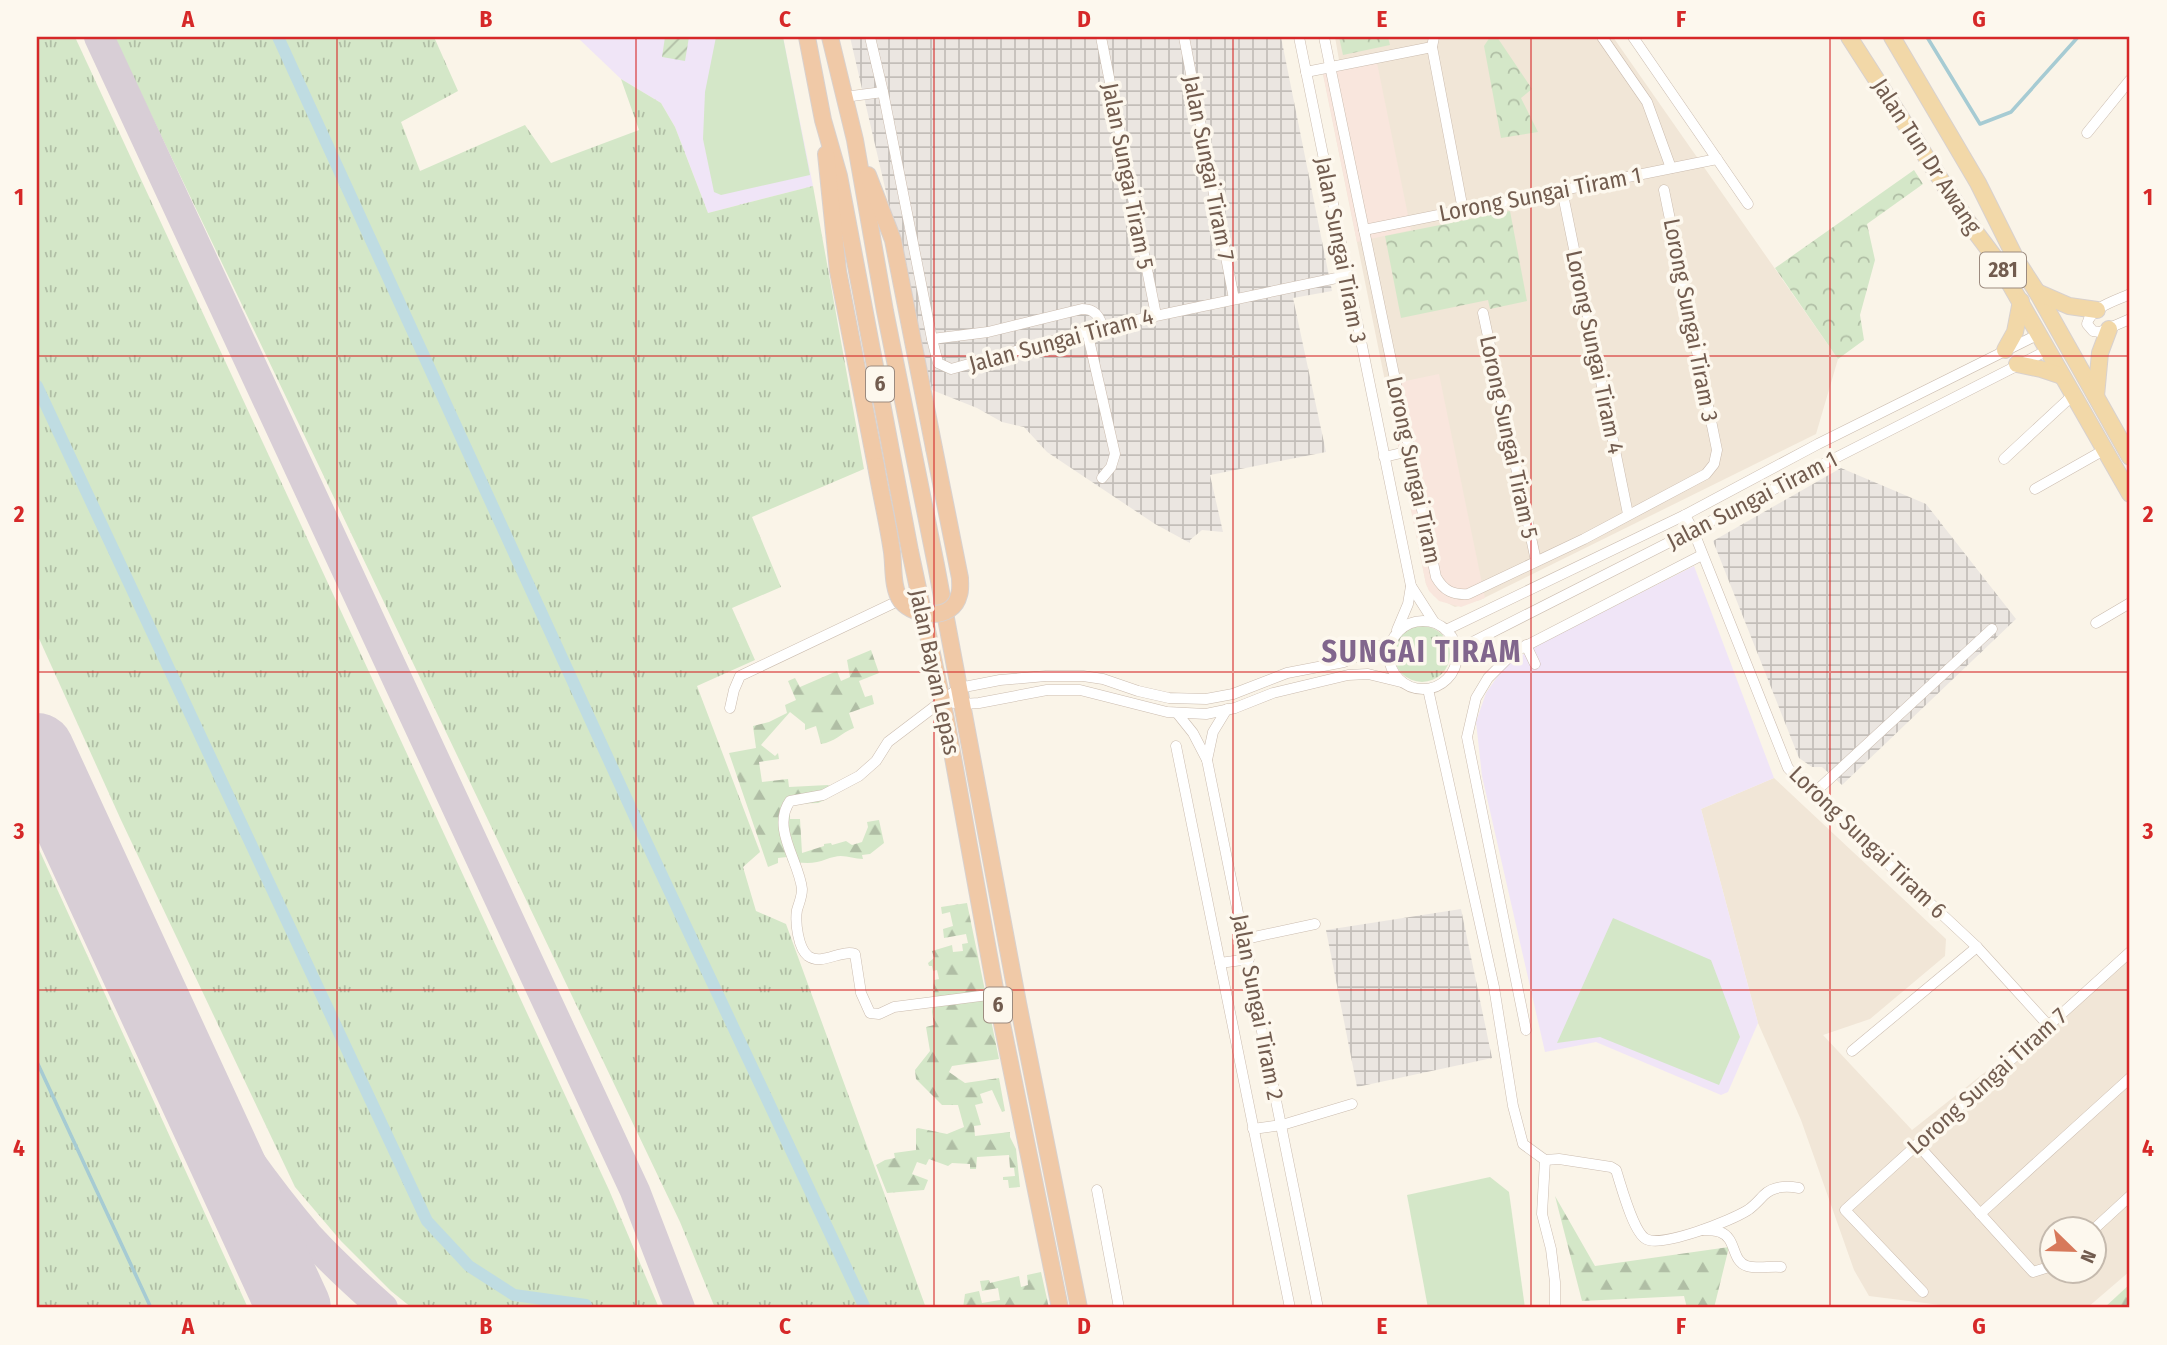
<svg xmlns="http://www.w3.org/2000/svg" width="2167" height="1345" font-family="'Fira Sans Condensed',sans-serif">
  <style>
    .residential { fill: #f1e6d7; fill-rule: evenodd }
    .commercial { fill: #f9e6dd }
    .industrial { fill: url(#industrial-grid) }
    .education { fill: #f0e5f7 }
    .grass { fill: url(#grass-tufts) }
    .forest { fill: url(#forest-firs) }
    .park { fill: url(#park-crowns) }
    .garden { fill: url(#garden-furrows) }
    .pitch { fill: #d4e7c8 }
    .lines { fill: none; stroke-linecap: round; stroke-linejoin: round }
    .stream { stroke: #a6cbd3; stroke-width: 3.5 }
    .canal { stroke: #bfdce2; stroke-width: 12 }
    .taxiway { stroke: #d8ced6; stroke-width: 30 }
    .runway { stroke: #d8ced6; stroke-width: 74 }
    .minor-casing { stroke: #cbbcaf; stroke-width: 11 }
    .primary-casing { stroke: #d8d1ce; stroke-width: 18 }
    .trunk-casing { stroke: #d8d1ce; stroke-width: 18 }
    .minor { stroke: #fff; stroke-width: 10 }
    .primary { stroke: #f2d8a8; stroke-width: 16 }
    .trunk { stroke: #f0c9a7; stroke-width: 16 }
    .trunk-bridge-casing { stroke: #d8d1ce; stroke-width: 18; stroke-linecap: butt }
    .trunk-bridge { stroke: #f0c9a7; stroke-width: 16 }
    .grid { fill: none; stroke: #d62828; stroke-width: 2; stroke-opacity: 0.55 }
    .labels { text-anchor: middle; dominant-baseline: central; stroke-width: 7; stroke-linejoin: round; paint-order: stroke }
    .shield { fill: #fdf8ee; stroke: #9c8b7f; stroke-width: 2 }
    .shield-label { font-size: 21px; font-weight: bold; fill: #725c4f }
    .street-label { font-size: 23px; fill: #725c4f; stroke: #fdf8ee }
    .district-label { font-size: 30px; font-weight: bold; letter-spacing: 2px; fill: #81668d; stroke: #fdf8ee }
    .neatline { fill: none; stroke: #d62828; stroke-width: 2.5 }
    .grid-label { font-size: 23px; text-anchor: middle; font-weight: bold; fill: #d62828 }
  </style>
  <defs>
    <pattern id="industrial-grid" width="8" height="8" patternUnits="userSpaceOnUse" patternTransform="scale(1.75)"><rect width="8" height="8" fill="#ebe6e1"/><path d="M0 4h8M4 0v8" fill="none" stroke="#c3beb9"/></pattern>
    <pattern id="grass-tufts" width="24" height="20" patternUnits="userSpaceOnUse" patternTransform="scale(1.75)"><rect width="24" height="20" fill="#d4e7c8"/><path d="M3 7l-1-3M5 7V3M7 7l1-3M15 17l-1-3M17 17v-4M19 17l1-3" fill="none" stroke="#b0bea5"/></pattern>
    <pattern id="forest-firs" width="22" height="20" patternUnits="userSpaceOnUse" patternTransform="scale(1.75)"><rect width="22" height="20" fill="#d4e7c8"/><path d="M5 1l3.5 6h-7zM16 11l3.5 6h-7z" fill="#b0bea5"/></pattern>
    <pattern id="park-crowns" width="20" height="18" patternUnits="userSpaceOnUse" patternTransform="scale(1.75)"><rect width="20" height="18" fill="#d4e7c8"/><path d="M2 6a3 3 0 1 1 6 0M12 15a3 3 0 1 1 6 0" fill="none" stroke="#b0bea5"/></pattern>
    <pattern id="garden-furrows" width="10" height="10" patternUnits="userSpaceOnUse" patternTransform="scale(1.75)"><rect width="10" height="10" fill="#d4e7c8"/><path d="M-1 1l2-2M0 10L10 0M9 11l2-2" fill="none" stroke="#b0bea5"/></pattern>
  </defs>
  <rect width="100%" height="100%" fill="#faf4e8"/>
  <g class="residential">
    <polygon points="1335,37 1613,37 1838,359 1816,434 1480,600 1455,607 1434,596 1426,584 1321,64 1339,60"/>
    <path d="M1774 778 1946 939 1945 956 1870 1019 1823 1035 1912 1130 2065 1009 2130 952V1271L2087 1308H1964L1869 1296 1854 1270 1801 1120 1758 1023 1701 809ZM2052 1230H2094V1272H2052Z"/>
  </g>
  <g class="commercial">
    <polygon points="1375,53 1411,230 1357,242 1321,64"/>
    <polygon points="1439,374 1485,598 1461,607 1439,601 1429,591 1426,584 1386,385"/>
  </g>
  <g class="industrial">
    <polygon points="850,37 1281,37 1332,291 1293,298 1326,452 1210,475 1223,532 1202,530 1190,540 1190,543 1155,524 1047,452 1024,427 1002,422 977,408 932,390"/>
    <polygon points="1841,468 1926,504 2016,619 1842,785 1822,767 1812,767 1799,758 1713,541"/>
    <polygon points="1461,909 1492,1058 1357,1087 1326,930"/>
  </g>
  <g class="education">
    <polygon points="577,37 783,37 813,186 708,213 675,127 661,103 621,79"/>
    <polygon points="1694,566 1774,778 1701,809 1758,1023 1728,1092 1721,1095 1596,1042 1545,1052 1482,776 1476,722 1486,693 1504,667 1536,646"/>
  </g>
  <g class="grass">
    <polygon points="37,37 75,37 609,1190 659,1308 412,1308 391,1291 341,1241 295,1187 121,820 37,634"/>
    <polygon points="114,37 434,37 458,91 401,122 420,171 525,125 551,163 639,130 621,79 661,103 675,127 708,213 813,186 864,469 752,517 781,587 732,608 755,660 697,686 760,852 743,867 756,911 786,924 926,1308 715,1308 680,1222"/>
    <circle cx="1422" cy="654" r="28"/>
    <polygon points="37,845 248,1308 37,1308"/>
  </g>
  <g class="forest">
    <path d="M871 650 879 673 859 681 865 697 872 695 874 704 849 713 854 728C841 733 835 742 821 744L816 726 805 730V724L790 712 761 745 775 756 778 753 779 759 759 762 762 782 788 779 789 787 828 785 831 787 827 799 818 803 790 804V819H800L802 853 824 846V844L831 843 832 845 846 841 852 845 862 842 868 827 867 822 879 820 884 843 870 854 862 855 863 859C853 859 844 854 834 857 828 858 823 861 817 862 808 864 797 862 788 862L787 857 778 858V863L768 867 729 753 756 748 753 726 769 722 787 713 785 705 796 700 788 681 795 678 800 687 837 671 841 681 850 677 847 660Z"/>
    <polygon points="967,903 999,1059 952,1066 949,1072 965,1083 999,1078 1005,1111 1002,1112 992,1090 980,1094 983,1103 975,1105 981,1125 974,1126 975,1136 1010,1132 1010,1137 1016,1149 1020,1187 1009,1188 1008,1180 1003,1180 1003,1177 1015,1176 1014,1168 1010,1168 1009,1155 977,1157 976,1169 970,1169 970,1164 952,1163 948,1166 929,1159 926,1165 917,1162 912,1174 928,1180 924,1190 887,1193 876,1165 885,1160 895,1158 894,1153 916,1150 916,1129 918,1128 947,1134 964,1127 958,1105 942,1105 916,1079 915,1070 930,1051 926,1027 934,1025 932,1012 934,980 939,979 937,970 933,971 932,966 929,966 928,963 934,958 932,951 952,945 953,952 963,951 962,944 968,943 966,934 944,938 943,929 953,926 950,912 942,914 941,907"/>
    <polygon points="1555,1196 1595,1266 1729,1247 1714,1308 1687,1308 1684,1296 1582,1301"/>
    <polygon points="1041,1272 1049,1308 963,1308 965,1294 979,1291 982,1303 1000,1300 998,1288 982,1291 980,1281 989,1280 990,1283 1019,1276 1021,1287 1028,1285 1027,1275"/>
    <polygon points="2130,1284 2130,1308 2104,1308"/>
  </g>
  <g class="park">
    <polygon points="1339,37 1388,37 1390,45 1343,55"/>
    <polygon points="1490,37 1497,37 1532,89 1521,98 1538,132 1501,138 1484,46"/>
    <polygon points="1914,170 1923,184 1867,224 1875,260 1860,315 1864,340 1838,359 1775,268"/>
    <polygon points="1510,211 1527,301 1490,309 1488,300 1401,318 1385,236"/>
  </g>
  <polygon class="garden" points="665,37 689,37 685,61 662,57"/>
  <g class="pitch">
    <polygon points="716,37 783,37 810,175 721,195 714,192 703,139 705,92"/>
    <polygon points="1613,918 1711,960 1740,1037 1719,1085 1600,1037 1557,1043"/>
    <polygon points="1490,1177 1509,1192 1525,1308 1428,1308 1407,1195"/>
  </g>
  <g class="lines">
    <g class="stream">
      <polyline points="1927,37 1980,124 2011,112 2078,37"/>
      <polyline points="37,1062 151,1308"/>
    </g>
    <g class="canal">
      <polyline points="278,37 644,837 865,1308"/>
      <polyline points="37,386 427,1221 469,1266 514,1295 586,1305"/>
    </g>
    <g class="taxiway">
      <polyline points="99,37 635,1191 680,1308"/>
      <path d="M179 1058C220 1119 261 1181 309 1237 332 1262 357 1285 383 1308"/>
    </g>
    <polyline class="runway" points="37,750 294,1308"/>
    <defs>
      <g id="minor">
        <polyline points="870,37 883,92 932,339 938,363 951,369 1103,327 1346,276"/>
        <polyline points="1101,37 1156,315"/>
        <polyline points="1184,37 1234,299"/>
        <polyline points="1299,37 1411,586 1434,622"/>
        <path d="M1324 37 1436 577C1444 591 1453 595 1468 594L1584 539 1706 474 1714 464 1717 450 1664 190"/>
        <polyline points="1434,37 1432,47 1463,210"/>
        <polyline points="1602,37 1647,102 1671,168"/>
        <polyline points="1633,37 1748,204"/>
        <polyline points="1306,72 1432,47"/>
        <polyline points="844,97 883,92"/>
        <polyline points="2087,133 2130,80"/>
        <polyline points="1562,190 1628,514"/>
        <polyline points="1364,230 1717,159"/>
        <path d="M2130 294C2115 301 2091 307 2087 324L2093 331 2100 332 2130 319"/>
        <polyline points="1483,313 1536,561"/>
        <polyline points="1087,331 1115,454 1111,467 1102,478"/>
        <path d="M932 339 988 332 1082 309C1095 309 1099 316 1103 327"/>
        <polyline points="1384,457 1410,451"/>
        <polyline points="2004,459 2073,395"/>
        <polyline points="2035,489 2104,450"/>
        <polyline points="1685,515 1693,530 1788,768 1813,794 1977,947 2048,1025"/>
        <circle cx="1423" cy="655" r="34"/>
        <polyline points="2096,623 2130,603"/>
        <polyline points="1397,630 1408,604 1411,586"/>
        <polyline points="1446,630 1685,515 1818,444 2039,334"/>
        <polyline points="1526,645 1535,664"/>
        <polyline points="1457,650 2048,350"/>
        <path d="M1428 689 1494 987 1513 1106 1523 1144 1545 1160 1559 1159 1611 1167 1616 1170C1621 1185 1633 1232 1646 1239 1662 1248 1732 1220 1748 1210 1754 1206 1759 1200 1764 1195 1773 1186 1788 1186 1799 1188"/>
        <polyline points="942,701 962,704 979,703 1047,690 1080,690 1167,712 1206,714 1235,708 1273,693 1348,675 1368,674 1401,682"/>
        <polyline points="730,708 734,690 740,676 919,591"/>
        <polyline points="1227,709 1213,732 1207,760 1318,1308"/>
        <polyline points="1177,713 1193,733 1207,760"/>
        <polyline points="1176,746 1290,1308"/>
        <polyline points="1813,794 1992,629"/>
        <polyline points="1245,939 1315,924"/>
        <polyline points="1220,963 1249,959"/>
        <path d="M996 994 894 1007 879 1014 870 1013 861 993 855 954C841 949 822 966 808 956 798 948 795 922 797 910 799 903 802 897 802 889 799 861 771 828 790 801L823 795 859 776 876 761 888 742 959 688 1000 680 1046 676H1083L1103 679 1138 691 1169 698 1206 699 1233 694 1287 673 1344 662 1391 641"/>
        <polyline points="1526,1030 1467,737 1476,698 1488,678 1514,652 1702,555"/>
        <polyline points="1852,1051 1977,947"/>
        <polyline points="1253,1129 1282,1125 1352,1104"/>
        <polyline points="1917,1144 2033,1272 2052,1266"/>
        <polyline points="1545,1160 1542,1214 1551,1249 1555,1282 1555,1308"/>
        <polyline points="1097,1190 1119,1308"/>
        <polyline points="1980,1214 2130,1078"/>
        <path d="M1703 1230C1708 1230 1715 1230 1720 1232 1737 1238 1731 1261 1747 1266 1757 1269 1770 1266 1781 1267"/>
        <polyline points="2093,1230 2130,1196"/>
        <polyline points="1923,1292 1845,1210 2130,952"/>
      </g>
      <g id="primary">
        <polyline points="1849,37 1968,222 1995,258 2130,494"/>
        <polyline points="1892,37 1978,183 2017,261 2037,292 2130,457"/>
        <polyline points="2037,292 2069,306 2097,310"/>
        <polyline points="2005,350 2015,332 2021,301"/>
        <polyline points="2017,364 2041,369 2062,376"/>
        <polyline points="2096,396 2100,353 2109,329"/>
      </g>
      <g id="trunk">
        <polyline points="807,37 823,120 839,176 910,551 946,719 996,994 1060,1308"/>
        <polyline points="830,37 855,140 885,311 936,565 1018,1003 1079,1308"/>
        <polyline points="826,154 838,271 876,466"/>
        <polyline points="868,175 893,240 934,448"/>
      </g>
    </defs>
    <use href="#minor" class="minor-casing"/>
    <use href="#primary" class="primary-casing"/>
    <use href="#trunk" class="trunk-casing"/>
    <use href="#minor" class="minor"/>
    <use href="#primary" class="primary"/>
    <use href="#trunk" class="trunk"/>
    <defs>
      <path id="trunk-bridge" d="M876 466C881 495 888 524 892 552 894 567 892 588 901 601 915 618 953 621 959 595 961 590 960 583 960 578L934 448"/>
    </defs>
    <use href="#trunk-bridge" class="trunk-bridge-casing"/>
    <use href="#trunk-bridge" class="trunk-bridge"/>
  </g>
  <path class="grid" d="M337 37V1308M636 37V1308M934 37V1308M1233 37V1308M1531 37V1308M1830 37V1308M37 356H2130M37 672H2130M37 990H2130"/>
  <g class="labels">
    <g class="shield">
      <rect x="1980" y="252.5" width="46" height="35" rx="5"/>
      <rect x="866" y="366.5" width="28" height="35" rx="5"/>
      <rect x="984" y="987.5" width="28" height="35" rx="5"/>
    </g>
    <g class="shield-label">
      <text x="2003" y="270">281</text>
      <text x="880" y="384">6</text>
      <text x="998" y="1005">6</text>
    </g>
    <g class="street-label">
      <text transform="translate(1927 156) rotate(57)">Jalan Tun Dr Awang</text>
      <text transform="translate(1209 168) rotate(79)">Jalan Sungai Tiram 7</text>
      <text transform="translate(1128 176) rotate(79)">Jalan Sungai Tiram 5</text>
      <text transform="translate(1540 194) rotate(-11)">Lorong Sungai Tiram 1</text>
      <text transform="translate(1341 250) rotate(79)">Jalan Sungai Tiram 3</text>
      <text transform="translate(1691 320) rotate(79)">Lorong Sungai Tiram 3</text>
      <text transform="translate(1061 340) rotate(-15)">Jalan Sungai Tiram 4</text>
      <text transform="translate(1595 352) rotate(78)">Lorong Sungai Tiram 4</text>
      <text transform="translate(1509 437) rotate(78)">Lorong Sungai Tiram 5</text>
      <text transform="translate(1414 470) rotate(78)">Lorong Sungai Tiram</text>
      <text transform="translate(1752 500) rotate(-27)">Jalan Sungai Tiram 1</text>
      <text transform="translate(935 672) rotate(78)">Jalan Bayan Lepas</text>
      <text transform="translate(1868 842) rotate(44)">Lorong Sungai Tiram 6</text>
      <text transform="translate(1258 1007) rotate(79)">Jalan Sungai Tiram 2</text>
      <text transform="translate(1987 1081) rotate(-42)">Lorong Sungai Tiram 7</text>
    </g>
    <g class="district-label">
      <text x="1422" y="652">SUNGAI TIRAM</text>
    </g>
  </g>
  <rect width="2167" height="1345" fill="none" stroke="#fdf8ee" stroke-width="77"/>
  <g transform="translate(2073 1250) rotate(113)"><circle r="33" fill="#fdf8ee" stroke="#c5baae" stroke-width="2"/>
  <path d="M0-5L12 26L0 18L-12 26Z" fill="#d7795b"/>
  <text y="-10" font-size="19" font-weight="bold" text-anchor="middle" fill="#725c4f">N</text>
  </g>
  <rect x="38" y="38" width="2090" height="1268" class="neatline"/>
  <g class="grid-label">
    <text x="188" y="27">A</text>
    <text x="486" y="27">B</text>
    <text x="785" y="27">C</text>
    <text x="1084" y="27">D</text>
    <text x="1382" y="27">E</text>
    <text x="1681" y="27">F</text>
    <text x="1979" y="27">G</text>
    <text x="19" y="205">1</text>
    <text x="2148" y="205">1</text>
    <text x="19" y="522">2</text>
    <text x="2148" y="522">2</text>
    <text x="19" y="839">3</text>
    <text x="2148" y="839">3</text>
    <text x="19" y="1156">4</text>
    <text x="2148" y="1156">4</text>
    <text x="188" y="1334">A</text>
    <text x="486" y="1334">B</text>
    <text x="785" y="1334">C</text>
    <text x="1084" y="1334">D</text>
    <text x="1382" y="1334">E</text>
    <text x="1681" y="1334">F</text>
    <text x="1979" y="1334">G</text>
  </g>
</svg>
